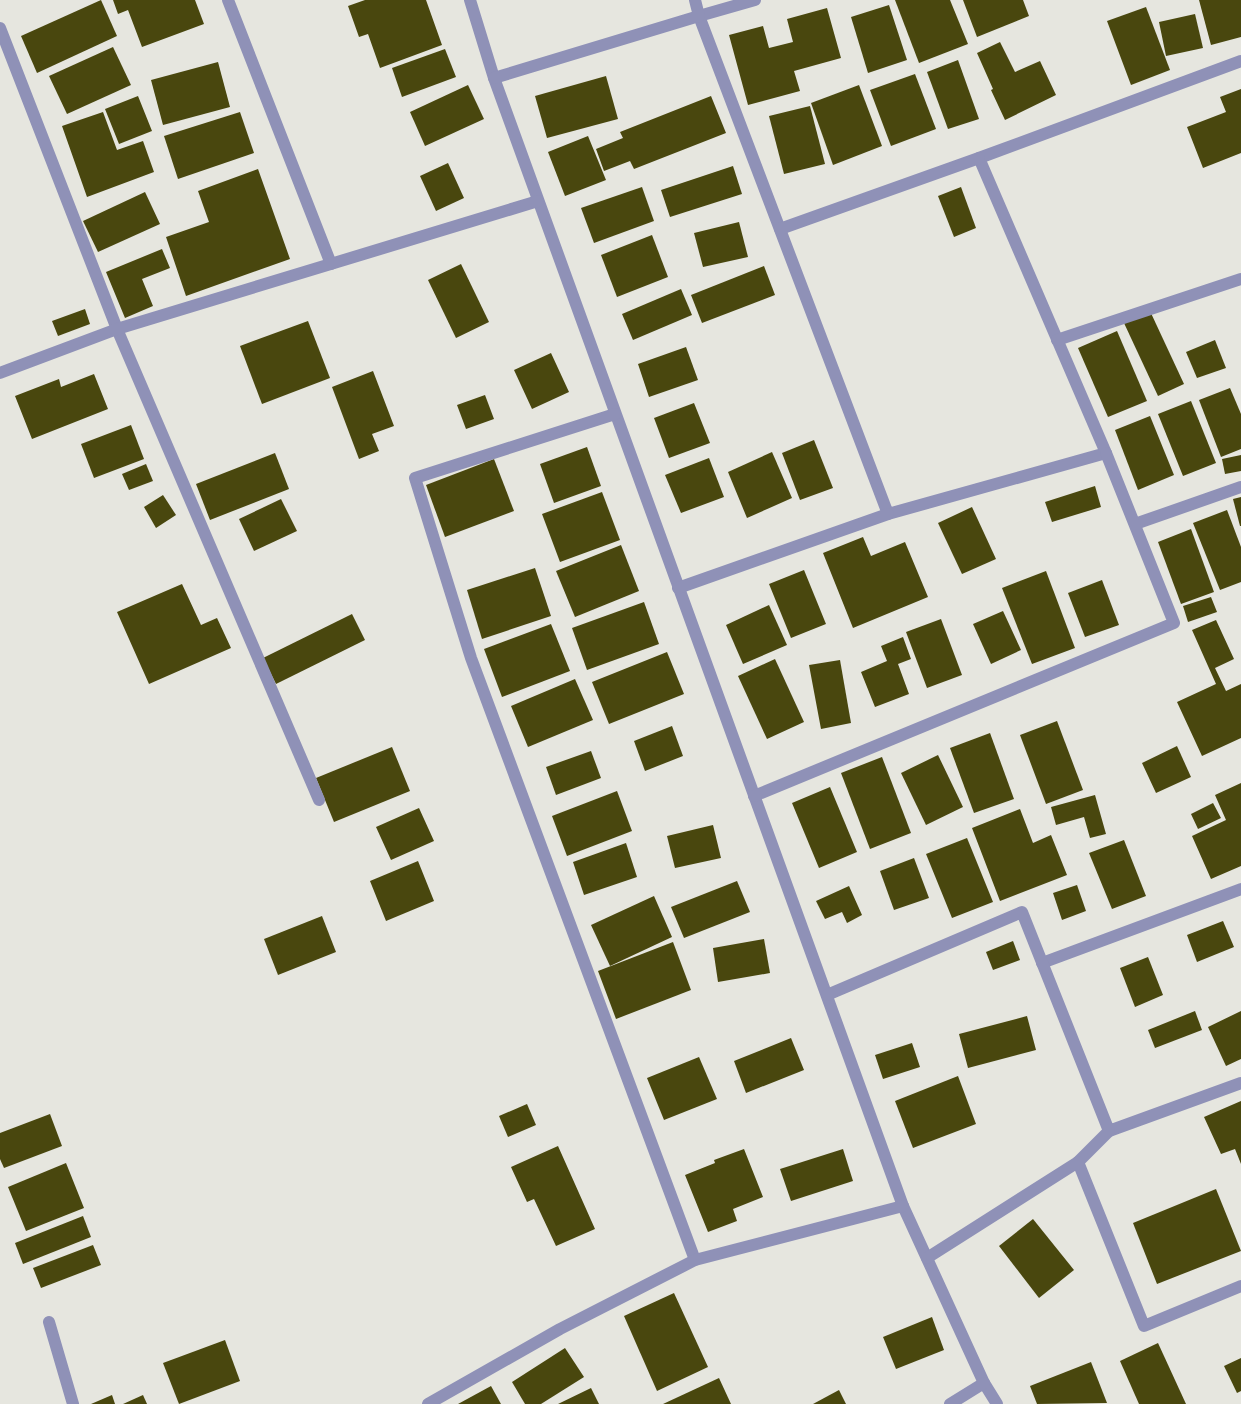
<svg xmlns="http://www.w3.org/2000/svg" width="1241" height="1404" font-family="'Times New Roman',serif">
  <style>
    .building { fill: #49470e }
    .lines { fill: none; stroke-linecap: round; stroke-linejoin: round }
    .minor { stroke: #8f91b7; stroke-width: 12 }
  </style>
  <rect width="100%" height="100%" fill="#e6e6df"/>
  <g class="building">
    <polygon points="101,0 117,36 37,73 21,36"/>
    <polygon points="113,0 195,0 204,24 142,47 128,10 118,14"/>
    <polygon points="365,0 426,0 442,45 380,68 368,34 359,37 348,6"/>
    <polygon points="895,0 950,0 968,44 919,63"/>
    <polygon points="963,0 1023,0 1029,16 977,37"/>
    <polygon points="1199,0 1241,0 1241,37 1211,45"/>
    <polygon points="889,5 907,60 868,73 851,17"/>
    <polygon points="1146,7 1170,70 1131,85 1107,21"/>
    <polygon points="827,8 841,58 794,71 800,91 748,105 729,35 763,26 769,48 793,42 787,19"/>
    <polygon points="1195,14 1203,48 1166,56 1159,22"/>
    <polygon points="1000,42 1015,72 1040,61 1056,95 1005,120 991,90 993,89 977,53"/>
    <polygon points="113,47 131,85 67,114 49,76"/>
    <polygon points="445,49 456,77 402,97 392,68"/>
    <polygon points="958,60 979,119 948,129 927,72"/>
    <polygon points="218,62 230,107 163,125 151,80"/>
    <polygon points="915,74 936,129 891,146 870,90"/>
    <polygon points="606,76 618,119 547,138 535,96"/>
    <polygon points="468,85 484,119 425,146 410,112"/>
    <polygon points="859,85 882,146 833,165 811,103"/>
    <polygon points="1241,89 1241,153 1203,168 1187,127 1226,112 1220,97"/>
    <polygon points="138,96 152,131 119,144 105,109"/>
    <polygon points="711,96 726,133 634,169 630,161 604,171 596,149 623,138 620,132"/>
    <polygon points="810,106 825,164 784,174 769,116"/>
    <polygon points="103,112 117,150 143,141 154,172 87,197 62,126"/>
    <polygon points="240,112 254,153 178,179 164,136"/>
    <polygon points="588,136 606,180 565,196 548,152"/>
    <polygon points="448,163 464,198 436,211 420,176"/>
    <polygon points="733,166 742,194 670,217 661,190"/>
    <polygon points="258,169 290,259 186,296 166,237 209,222 198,191"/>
    <polygon points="642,187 654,221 594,243 581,208"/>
    <polygon points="961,187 976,228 954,237 938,196"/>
    <polygon points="145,192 160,224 98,252 83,221"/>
    <polygon points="739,222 748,257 703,267 694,233"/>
    <polygon points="652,235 668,277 617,297 601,255"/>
    <polygon points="162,249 170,268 142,279 153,306 125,318 106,272"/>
    <polygon points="461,264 489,322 456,338 428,280"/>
    <polygon points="764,266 775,295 702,323 691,295"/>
    <polygon points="681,289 692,315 633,340 622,314"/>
    <polygon points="85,309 90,324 58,336 52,321"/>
    <polygon points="1150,311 1184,384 1158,396 1124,323"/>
    <polygon points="308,321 330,378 262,404 240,346"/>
    <polygon points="1117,331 1147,401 1108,417 1078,348"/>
    <polygon points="1215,340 1226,368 1197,378 1186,352"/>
    <polygon points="686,347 698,380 649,397 638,364"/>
    <polygon points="551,353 569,392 532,409 514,370"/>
    <polygon points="373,371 394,426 372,434 379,451 359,459 332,387"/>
    <polygon points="94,374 108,409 32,439 15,396 59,379 61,387"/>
    <polygon points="1230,388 1241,414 1241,449 1221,457 1199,400"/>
    <polygon points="485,395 494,419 466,429 457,405"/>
    <polygon points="1191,401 1216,463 1183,476 1158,414"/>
    <polygon points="694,403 710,443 669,458 654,418"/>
    <polygon points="1150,416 1174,475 1138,490 1115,430"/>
    <polygon points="131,425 144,459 94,478 81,444"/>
    <polygon points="814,440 833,488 800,500 782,453"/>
    <polygon points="587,447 601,486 554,503 540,464"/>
    <polygon points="772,452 792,498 747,518 728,472"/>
    <polygon points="275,453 289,489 210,520 196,484"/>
    <polygon points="1241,455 1241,471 1225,474 1222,459"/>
    <polygon points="709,458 724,497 681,513 665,475"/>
    <polygon points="494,459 514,511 445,537 426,485"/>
    <polygon points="146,464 153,481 129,490 122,474"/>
    <polygon points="1095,486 1101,507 1052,522 1045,502"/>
    <polygon points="602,492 620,540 560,562 542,514"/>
    <polygon points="163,495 176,515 156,528 144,507"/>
    <polygon points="1241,497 1241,526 1240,526 1233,499"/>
    <polygon points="281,499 297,531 254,551 239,519"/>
    <polygon points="972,507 996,559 962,574 938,523"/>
    <polygon points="1227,510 1241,547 1241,582 1220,590 1193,523"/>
    <polygon points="1191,529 1214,592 1181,604 1158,542"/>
    <polygon points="863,537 871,556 905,542 928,597 853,628 823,553"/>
    <polygon points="621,545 639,591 575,617 556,571"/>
    <polygon points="535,568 551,616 482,639 467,590"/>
    <polygon points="804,570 826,624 791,638 769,584"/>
    <polygon points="1046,571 1075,648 1032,664 1002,588"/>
    <polygon points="1102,580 1119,625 1085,637 1068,593"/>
    <polygon points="182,584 201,625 217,618 231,648 149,684 117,612"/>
    <polygon points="1211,597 1217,612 1188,622 1183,606"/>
    <polygon points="644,602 659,644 587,670 572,628"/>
    <polygon points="769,605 787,645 743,664 726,625"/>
    <polygon points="1003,611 1021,650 991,664 973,624"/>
    <polygon points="352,614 365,640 276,684 263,658"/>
    <polygon points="941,619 962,675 927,688 906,632"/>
    <polygon points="1216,620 1234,659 1215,668 1226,691 1241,684 1241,738 1202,756 1177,702 1216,684 1192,630"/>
    <polygon points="551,624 570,671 502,697 484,649"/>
    <polygon points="903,637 911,659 898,664 909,694 875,707 861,672 887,661 881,646"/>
    <polygon points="667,652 684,694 609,724 592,682"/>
    <polygon points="775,659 804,722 767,739 738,676"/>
    <polygon points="840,660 851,723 821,729 809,665"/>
    <polygon points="575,679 593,720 528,747 511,706"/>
    <polygon points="1057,721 1083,790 1046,804 1020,735"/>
    <polygon points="672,726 683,756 645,771 634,741"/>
    <polygon points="990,733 1014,799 974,813 950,748"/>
    <polygon points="1177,746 1191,777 1156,793 1142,763"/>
    <polygon points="392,747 410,791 334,822 316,778"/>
    <polygon points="591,751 601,778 556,795 546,767"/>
    <polygon points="938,755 963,807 926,825 901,773"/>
    <polygon points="882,757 911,833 870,849 841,773"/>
    <polygon points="1241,783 1241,866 1211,879 1192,836 1226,820 1215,795"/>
    <polygon points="830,787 857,852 819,868 792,803"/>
    <polygon points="617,791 632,831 567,856 552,816"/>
    <polygon points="1095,795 1106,834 1090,838 1084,817 1056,825 1051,807"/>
    <polygon points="1213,803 1221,818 1198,829 1191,814"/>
    <polygon points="419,808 434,841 391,860 376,827"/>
    <polygon points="1020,809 1033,843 1051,835 1067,875 1000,901 972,828"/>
    <polygon points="713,825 721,858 675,868 667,836"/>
    <polygon points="967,838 993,902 952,918 926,854"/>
    <polygon points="1124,840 1146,896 1112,909 1089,853"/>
    <polygon points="626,843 637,877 584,895 573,862"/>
    <polygon points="914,858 929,898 894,910 880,871"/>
    <polygon points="418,861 434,901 386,921 370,881"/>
    <polygon points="737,881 750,912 684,938 671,907"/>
    <polygon points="1077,885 1086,911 1062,920 1053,893"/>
    <polygon points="849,886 862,915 847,923 842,912 825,919 816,901"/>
    <polygon points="654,896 672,937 610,966 591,925"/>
    <polygon points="322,916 336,952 278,975 264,939"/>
    <polygon points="1223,921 1234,947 1197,962 1187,935"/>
    <polygon points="764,939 770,973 718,982 713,948"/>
    <polygon points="1013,941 1020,960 993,970 986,952"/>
    <polygon points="673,942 691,990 616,1019 598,971"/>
    <polygon points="1148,957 1163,995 1135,1007 1120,968"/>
    <polygon points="1195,1011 1202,1030 1155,1048 1148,1030"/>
    <polygon points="1241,1011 1241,1059 1226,1066 1208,1027"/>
    <polygon points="1027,1016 1036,1050 968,1068 959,1034"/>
    <polygon points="791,1038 804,1070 746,1093 734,1061"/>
    <polygon points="912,1043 920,1067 883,1079 875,1055"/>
    <polygon points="699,1057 717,1099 664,1120 647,1078"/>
    <polygon points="958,1076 976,1124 913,1148 895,1101"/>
    <polygon points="1241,1101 1241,1164 1235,1149 1221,1154 1204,1117"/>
    <polygon points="527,1104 536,1125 508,1137 499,1116"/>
    <polygon points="50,1114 62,1146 4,1168 0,1159 0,1133"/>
    <polygon points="558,1146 595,1229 556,1246 534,1199 527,1202 511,1167"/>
    <polygon points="744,1149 763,1197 733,1209 737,1221 708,1232 685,1175 715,1163 714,1160"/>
    <polygon points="843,1149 853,1181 791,1201 780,1169"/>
    <polygon points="66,1163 84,1208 26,1231 8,1187"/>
    <polygon points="1216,1189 1241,1251 1157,1284 1133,1223"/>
    <polygon points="83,1216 91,1237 23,1264 15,1243"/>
    <polygon points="1033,1219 1074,1270 1039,1298 999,1246"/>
    <polygon points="93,1245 101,1265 41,1288 33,1268"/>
    <polygon points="674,1293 708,1367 657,1391 624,1316"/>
    <polygon points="932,1317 944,1350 896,1369 883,1337"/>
    <polygon points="225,1340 240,1381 179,1404 163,1363"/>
    <polygon points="1158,1343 1186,1404 1139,1404 1120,1361"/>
    <polygon points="565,1348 584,1377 541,1404 525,1404 512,1382"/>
    <polygon points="1241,1358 1241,1391 1237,1393 1224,1366"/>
    <polygon points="1091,1362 1107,1403 1037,1404 1030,1386"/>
    <polygon points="719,1378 731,1404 663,1404"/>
    <polygon points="491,1386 501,1404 458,1404"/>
    <polygon points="591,1388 599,1404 558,1404"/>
    <polygon points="839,1390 846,1404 813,1404"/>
    <polygon points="112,1395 115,1404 91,1404"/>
    <polygon points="143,1395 147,1404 123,1404"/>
  </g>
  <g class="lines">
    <g class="minor">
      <polyline points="228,0 331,264"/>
      <polyline points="470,0 494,78 903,1206 984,1383 997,1404"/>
      <polyline points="755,0 699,16 888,514 1106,453 979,158 1241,61"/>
      <polyline points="0,28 117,329 319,800"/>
      <polyline points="494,78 699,16 695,0"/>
      <polyline points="780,229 979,158"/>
      <polyline points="1057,340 1241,279"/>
      <polyline points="0,373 117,329 538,201"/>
      <polyline points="615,414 415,478 471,658 695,1260"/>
      <polyline points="1135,524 1241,487"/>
      <polyline points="678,588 888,514"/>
      <polyline points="754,796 1174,623 1106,453"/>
      <polyline points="1042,963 1241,889"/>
      <polyline points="827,995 1022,912 1109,1131 1241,1083"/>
      <polyline points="1078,1162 1109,1131"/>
      <polyline points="927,1258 1078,1162 1144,1326 1241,1286"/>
      <polyline points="49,1322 73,1404"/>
      <polyline points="428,1404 560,1329 695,1260 903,1206"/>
      <polyline points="950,1404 984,1383"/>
    </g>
  </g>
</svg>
